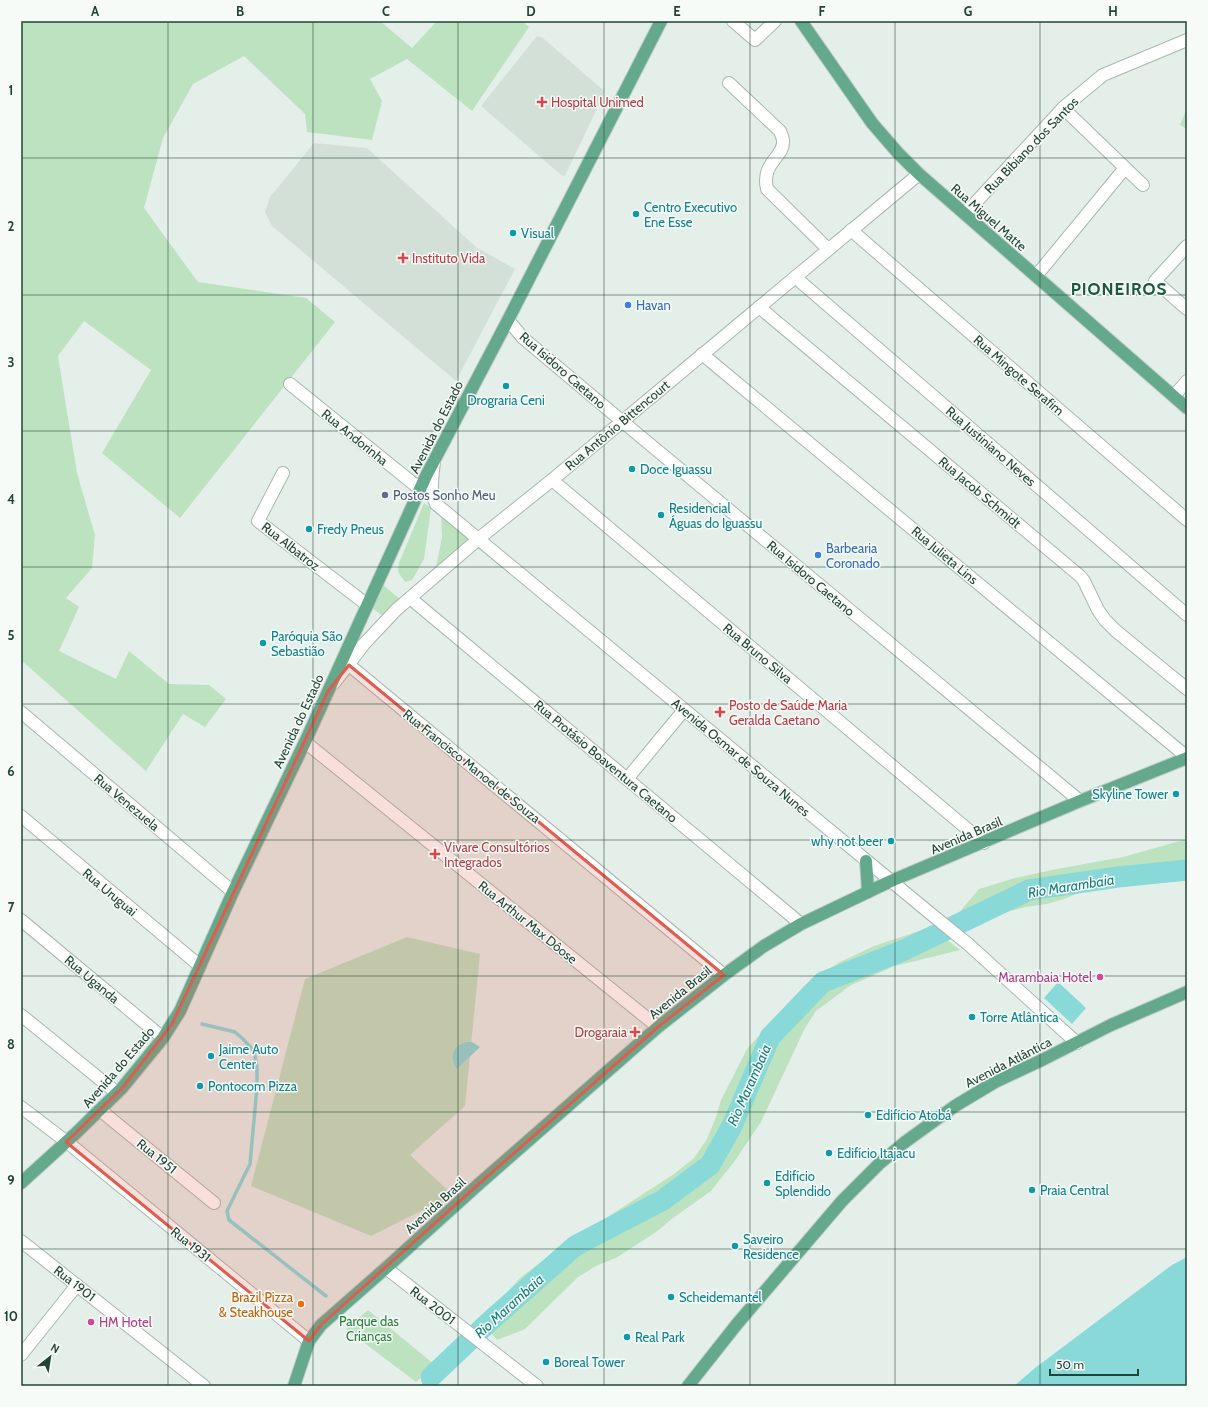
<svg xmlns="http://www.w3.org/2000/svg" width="1208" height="1407" font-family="Cabin,sans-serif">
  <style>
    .built { fill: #d3e0d7 }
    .green { fill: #bce2c0 }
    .water { fill: #88d9d8 }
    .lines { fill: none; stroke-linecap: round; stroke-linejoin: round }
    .stream { stroke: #88d9d8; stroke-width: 3.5 }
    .river { stroke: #88d9d8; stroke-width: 21 }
    .minor-casing { stroke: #a7b8af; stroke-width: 14 }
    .major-casing { stroke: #c1cbc6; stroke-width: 14 }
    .minor { stroke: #fff; stroke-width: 12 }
    .major { stroke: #65a98c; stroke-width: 12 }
    .marked { fill: #dd5d4f; fill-opacity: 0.2; stroke: #dd5d4f; stroke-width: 3; stroke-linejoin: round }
    .grid { fill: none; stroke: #224435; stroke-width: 1; stroke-opacity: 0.55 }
    .health-dot { fill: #e0444e; stroke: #f6fbf8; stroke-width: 1.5 }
    .culture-dot { fill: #0f9aa8; stroke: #f6fbf8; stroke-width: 1.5 }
    .shop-dot { fill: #3f7fe0; stroke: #f6fbf8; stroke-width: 1.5 }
    .service-dot { fill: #5c6f8a; stroke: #f6fbf8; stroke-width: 1.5 }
    .hotel-dot { fill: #d1479c; stroke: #f6fbf8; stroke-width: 1.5 }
    .food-dot { fill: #e8710a; stroke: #f6fbf8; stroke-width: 1.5 }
    .labels { text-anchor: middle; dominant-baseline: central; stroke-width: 3; stroke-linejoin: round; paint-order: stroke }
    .health-label { font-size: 13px; fill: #be3a42; stroke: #f6fbf8; text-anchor: start }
    .street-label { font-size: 13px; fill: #224435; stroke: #f6fbf8 }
    .culture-label { font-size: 13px; fill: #0d838f; stroke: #f6fbf8; text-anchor: start }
    .shop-label { font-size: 13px; fill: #366cbe; stroke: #f6fbf8; text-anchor: start }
    .service-label { font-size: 13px; fill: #4e5e75; stroke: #f6fbf8; text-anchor: start }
    .hotel-label { font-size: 13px; fill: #b23c85; stroke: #f6fbf8; text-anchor: end }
    .food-label { font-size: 13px; fill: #c56008; stroke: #f6fbf8; text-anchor: end }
    .park-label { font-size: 13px; fill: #277f3a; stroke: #f6fbf8 }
    .water-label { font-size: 14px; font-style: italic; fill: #158080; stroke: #f6fbf8 }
    .district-label { font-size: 17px; font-weight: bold; letter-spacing: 1px; fill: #1b583f; stroke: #f6fbf8 }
    .neatline { fill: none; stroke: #224435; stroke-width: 1.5 }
    .grid-label { font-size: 13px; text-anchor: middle; font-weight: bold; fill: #224435 }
  </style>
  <rect width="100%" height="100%" fill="#e5efe9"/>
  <g class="built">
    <polygon points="537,36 543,38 602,89 604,92 602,98 565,176 561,175 481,106"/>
    <polygon points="314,143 367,148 476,247 515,269 456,381 272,226 265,212 270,197"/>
  </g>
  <g class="green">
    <polygon points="21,21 380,21 412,48 437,21 522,21 529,27 472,111 407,59 370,79 382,101 372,140 307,132 305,114 244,56 193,84 163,138 144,208 198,282 306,298 335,322 180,518 102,453 151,370 84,321 58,356 77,473 95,535 92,568 66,598 79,607 59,651 116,679 129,651 169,684 209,685 226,699 205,727 183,714 146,771 21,660"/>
    <polygon points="1187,108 1187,129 1180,125"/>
    <polygon points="424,503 431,508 424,559 412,580 405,582 398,572 399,563"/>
    <polygon points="441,515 470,539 436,567 442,537"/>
    <polygon points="383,585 400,599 383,616 372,608"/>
    <polygon points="1187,839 1187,873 1144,881 1092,887 1067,898 1047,904 1026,907 985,917 971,926 956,916 979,889 1015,878 1057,869 1123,857"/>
    <polygon points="931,927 960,950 895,966 851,985 816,1011 804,1030 761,1122 734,1162 711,1191 673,1218 656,1232 616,1258 598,1265 578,1277 525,1329 497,1340 481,1321 520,1278 558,1249 674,1174 694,1158 707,1139 716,1117 721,1100 747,1049 804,986 838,963 874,946"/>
    <polygon points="407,937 480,954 465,1106 410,1155 453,1195 371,1236 251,1186 305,979"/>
    <polygon points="368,1310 435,1365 416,1382 346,1329"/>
  </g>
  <g class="water">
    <polygon points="1058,982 1086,1008 1072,1024 1044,998"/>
    <path d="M467 1042H472L480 1047 457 1069C449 1058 452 1045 467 1042Z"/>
    <polygon points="1187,1257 1187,1386 1014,1386 1035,1368 1172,1265"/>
  </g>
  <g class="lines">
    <g class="stream">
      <polyline points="202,1024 235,1032 244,1040 254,1051 257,1067 257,1087 250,1164 227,1211 229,1220 326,1296"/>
      <polyline points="422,1386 431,1377"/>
    </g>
    <polyline class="river" points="431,1377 489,1322 575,1246 663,1200 710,1165 732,1126 770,1037 823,982 902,951 1029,890 1118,877 1187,870"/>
    <defs>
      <g id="minor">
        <polyline points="733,21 755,40 775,21"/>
        <path d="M729 83 780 131C781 134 783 138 783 141 784 158 761 162 767 189L828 249"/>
        <polyline points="1063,108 1143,185"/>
        <polyline points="965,214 1063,108 1103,75 1187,40"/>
        <polyline points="851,230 1187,520"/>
        <polyline points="1187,246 1155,281 1187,309"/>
        <polyline points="1036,276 1125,168"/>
        <polyline points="795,277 1187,615"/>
        <polyline points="759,307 1080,576 1084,581 1098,610 1105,620 1116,631 1187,689"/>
        <polyline points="508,320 523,338 617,417 1080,801"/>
        <polyline points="702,354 1187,757"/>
        <polyline points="290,384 420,489"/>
        <polyline points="1174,396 1187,381"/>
        <path d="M434 461C433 475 429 491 436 504L931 914 968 944 1077 1043"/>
        <polyline points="283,473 258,521 366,604"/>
        <polyline points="552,480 984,843"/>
        <polyline points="410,598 801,924"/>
        <polyline points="349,665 724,975"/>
        <polyline points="334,683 364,644 396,610 482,536 552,480 919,174"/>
        <polyline points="21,712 233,892"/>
        <polyline points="305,742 658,1027"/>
        <polyline points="627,779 684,710"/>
        <polyline points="21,816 200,966"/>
        <polyline points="21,920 163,1038"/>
        <polyline points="21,1015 117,1093"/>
        <polyline points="21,1107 72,1146 309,1341"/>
        <polyline points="100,1110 214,1203"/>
        <polyline points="21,1241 204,1386"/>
        <polyline points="386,1268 537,1386"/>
        <polyline points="21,1355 77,1285"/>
      </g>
      <g id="major">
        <polyline points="801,21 872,123 898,153 919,174 1187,408"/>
        <polyline points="866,861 868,892"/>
        <polyline points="21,1183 75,1134 122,1088 163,1038 180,1011 233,892 305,742 426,476 508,320 661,21"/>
        <polyline points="294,1386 309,1341 321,1325 386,1268 480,1183 658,1027 724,975 764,946 801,924 891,881 1080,801 1187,758"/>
        <polyline points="688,1386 737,1324 842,1201 879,1164 905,1142 955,1106 995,1082 1042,1060 1111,1025 1187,992"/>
      </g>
    </defs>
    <use href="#minor" class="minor-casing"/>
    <use href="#major" class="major-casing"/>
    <use href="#minor" class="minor"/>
    <use href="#major" class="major"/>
  </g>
  <path class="marked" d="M349 665 724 975 658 1027 480 1183 321 1325 309 1341 66 1142 122 1088 172 1024 328 691Z"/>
  <path class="grid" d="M168 21V1386M313 21V1386M458 21V1386M604 21V1386M750 21V1386M895 21V1386M1040 21V1386M21 158H1187M21 295H1187M21 431H1187M21 567H1187M21 704H1187M21 840H1187M21 976H1187M21 1112H1187M21 1249H1187"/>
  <g class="health-dot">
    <path d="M540 96h4v4h4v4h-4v4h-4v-4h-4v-4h4z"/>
    <path d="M401 252h4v4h4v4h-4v4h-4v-4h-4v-4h4z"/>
    <path d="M718 706h4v4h4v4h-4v4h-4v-4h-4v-4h4z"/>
    <path d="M433 848h4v4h4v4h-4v4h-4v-4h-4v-4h4z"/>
    <path d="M633 1026h4v4h4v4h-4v4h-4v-4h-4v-4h4z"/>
  </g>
  <g class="culture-dot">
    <circle cx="636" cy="214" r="4"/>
    <circle cx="513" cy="233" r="4"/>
    <circle cx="506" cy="386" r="4"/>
    <circle cx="632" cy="469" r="4"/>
    <circle cx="661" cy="515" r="4"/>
    <circle cx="309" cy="529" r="4"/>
    <circle cx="263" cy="643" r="4"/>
    <circle cx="1176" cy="794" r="4"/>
    <circle cx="891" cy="841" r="4"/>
    <circle cx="972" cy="1017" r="4"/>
    <circle cx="211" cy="1056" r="4"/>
    <circle cx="200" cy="1086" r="4"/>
    <circle cx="868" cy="1115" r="4"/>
    <circle cx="829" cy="1153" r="4"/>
    <circle cx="767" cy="1183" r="4"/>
    <circle cx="1032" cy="1190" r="4"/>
    <circle cx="735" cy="1246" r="4"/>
    <circle cx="671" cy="1297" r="4"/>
    <circle cx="627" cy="1337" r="4"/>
    <circle cx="546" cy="1362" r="4"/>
  </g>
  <g class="shop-dot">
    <circle cx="628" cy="305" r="4"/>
    <circle cx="818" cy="555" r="4"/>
  </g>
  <circle class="service-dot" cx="385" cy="495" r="4"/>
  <g class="hotel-dot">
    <circle cx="1100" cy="977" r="4"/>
    <circle cx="91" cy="1322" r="4"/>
  </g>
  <circle class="food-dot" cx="301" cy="1304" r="4"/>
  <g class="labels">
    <g class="health-label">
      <text x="551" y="102">Hospital Unimed</text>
      <text x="412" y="258">Instituto Vida</text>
      <text x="729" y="705">Posto de Saúde Maria<tspan x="729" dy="15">Geralda Caetano</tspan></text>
      <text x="444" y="847">Vivare Consultórios<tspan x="444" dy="15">Integrados</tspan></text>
      <text x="627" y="1032" text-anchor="end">Drogaraia</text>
    </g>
    <g class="street-label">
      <text transform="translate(1031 145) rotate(-46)">Rua Bibiano dos Santos</text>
      <text transform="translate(989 217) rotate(41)">Rua Miguel Matte</text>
      <text transform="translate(563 370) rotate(41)">Rua Isidoro Caetano</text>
      <text transform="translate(1019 375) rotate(41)">Rua Mingote Serafim</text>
      <text transform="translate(617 425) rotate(-40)">Rua Antônio Bittencourt</text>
      <text transform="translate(436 427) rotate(-63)">Avenida do Estado</text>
      <text transform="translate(355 437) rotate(39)">Rua Andorinha</text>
      <text transform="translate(991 446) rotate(41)">Rua Justiniano Neves</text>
      <text transform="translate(980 492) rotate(40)">Rua Jacob Schmidt</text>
      <text transform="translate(291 546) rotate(38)">Rua Albatroz</text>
      <text transform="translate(945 555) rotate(40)">Rua Julieta Lins</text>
      <text transform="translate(811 578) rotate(40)">Rua Isidoro Caetano</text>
      <text transform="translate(758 653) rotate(40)">Rua Bruno Silva</text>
      <text transform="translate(298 721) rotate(-65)">Avenida do Estado</text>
      <text transform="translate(741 757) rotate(40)">Avenida Osmar de Souza Nunes</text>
      <text transform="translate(606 761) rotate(40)">Rua Protásio Boaventura Caetano</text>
      <text transform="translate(472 766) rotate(39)">Rua Francisco Manoel de Souza</text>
      <text transform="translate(127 802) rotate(40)">Rua Venezuela</text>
      <text transform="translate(966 835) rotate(-23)">Avenida Brasil</text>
      <text transform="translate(110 892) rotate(40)">Rua Uruguai</text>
      <text transform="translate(528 922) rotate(39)">Rua Arthur Max Dôose</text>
      <text transform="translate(92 979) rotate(40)">Rua Uganda</text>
      <text transform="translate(680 992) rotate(-39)">Avenida Brasil</text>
      <text transform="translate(1008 1062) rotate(-27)">Avenida Atlântica</text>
      <text transform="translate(118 1067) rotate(-49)">Avenida do Estado</text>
      <text transform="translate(157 1156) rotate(39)">Rua 1951</text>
      <text transform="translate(435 1205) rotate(-42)">Avenida Brasil</text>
      <text transform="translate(191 1244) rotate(39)">Rua 1931</text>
      <text transform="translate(75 1283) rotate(38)">Rua 1901</text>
      <text transform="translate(433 1305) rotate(38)">Rua 2001</text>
    </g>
    <g class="culture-label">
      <text x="644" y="207">Centro Executivo<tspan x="644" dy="15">Ene Esse</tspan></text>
      <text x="521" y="233">Visual</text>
      <text x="506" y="400" text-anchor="middle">Drograria Ceni</text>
      <text x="640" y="469">Doce Iguassu</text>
      <text x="669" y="508">Residencial<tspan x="669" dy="15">Águas do Iguassu</tspan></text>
      <text x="317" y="529">Fredy Pneus</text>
      <text x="271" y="636">Paróquia São<tspan x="271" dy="15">Sebastião</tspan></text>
      <text x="1168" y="794" text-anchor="end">Skyline Tower</text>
      <text x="883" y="841" text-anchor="end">why not beer</text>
      <text x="980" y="1017">Torre Atlântica</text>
      <text x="219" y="1049">Jaime Auto<tspan x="219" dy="15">Center</tspan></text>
      <text x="208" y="1086">Pontocom Pizza</text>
      <text x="876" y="1115">Edifício Atobá</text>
      <text x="837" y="1153">Edifício Itajacu</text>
      <text x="775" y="1176">Edifício<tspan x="775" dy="15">Splendido</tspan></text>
      <text x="1040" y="1190">Praia Central</text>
      <text x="743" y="1239">Saveiro<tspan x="743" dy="15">Residence</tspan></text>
      <text x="679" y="1297">Scheidemantel</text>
      <text x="635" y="1337">Real Park</text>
      <text x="554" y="1362">Boreal Tower</text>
    </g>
    <g class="shop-label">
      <text x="636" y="305">Havan</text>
      <text x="826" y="548">Barbearia<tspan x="826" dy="15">Coronado</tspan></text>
    </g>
    <g class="service-label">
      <text x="393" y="495">Postos Sonho Meu</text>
    </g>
    <g class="hotel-label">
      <text x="1092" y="977">Marambaia Hotel</text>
      <text x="99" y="1322" text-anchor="start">HM Hotel</text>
    </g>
    <g class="food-label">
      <text x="293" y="1297">Brazil Pizza<tspan x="293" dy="15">&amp; Steakhouse</tspan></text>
    </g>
    <g class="park-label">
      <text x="369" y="1321">Parque das<tspan x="369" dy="15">Crianças</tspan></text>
    </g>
    <g class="water-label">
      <text transform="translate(1071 886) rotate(-9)">Rio Marambaia</text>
      <text transform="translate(749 1085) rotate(-66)">Rio Marambaia</text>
      <text transform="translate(509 1306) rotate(-42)">Rio Marambaia</text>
    </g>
    <g class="district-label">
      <text x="1119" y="289">PIONEIROS</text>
    </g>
  </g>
  <rect width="1208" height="1407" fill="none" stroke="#f6fbf8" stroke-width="44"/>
  <g transform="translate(50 1357) rotate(30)" stroke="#f6fbf8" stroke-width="3" paint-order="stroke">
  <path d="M0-3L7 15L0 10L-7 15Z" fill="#224435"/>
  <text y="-6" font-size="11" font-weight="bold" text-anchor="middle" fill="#224435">N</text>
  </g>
  <path d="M1050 1369v6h88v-6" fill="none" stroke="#224435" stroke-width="2"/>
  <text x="1056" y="1369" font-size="12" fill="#224435" stroke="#f6fbf8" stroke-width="3" paint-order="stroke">50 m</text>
  <rect x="22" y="22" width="1164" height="1363" class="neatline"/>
  <g class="grid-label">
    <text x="95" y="16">A</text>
    <text x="240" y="16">B</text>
    <text x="386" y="16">C</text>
    <text x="531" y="16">D</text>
    <text x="677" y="16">E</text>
    <text x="822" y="16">F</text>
    <text x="968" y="16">G</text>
    <text x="1113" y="16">H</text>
    <text x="11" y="95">1</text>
    <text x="11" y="231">2</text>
    <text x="11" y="367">3</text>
    <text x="11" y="504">4</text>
    <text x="11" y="640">5</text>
    <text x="11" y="776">6</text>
    <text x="11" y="912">7</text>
    <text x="11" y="1049">8</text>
    <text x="11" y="1185">9</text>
    <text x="11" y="1321">10</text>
  </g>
</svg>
